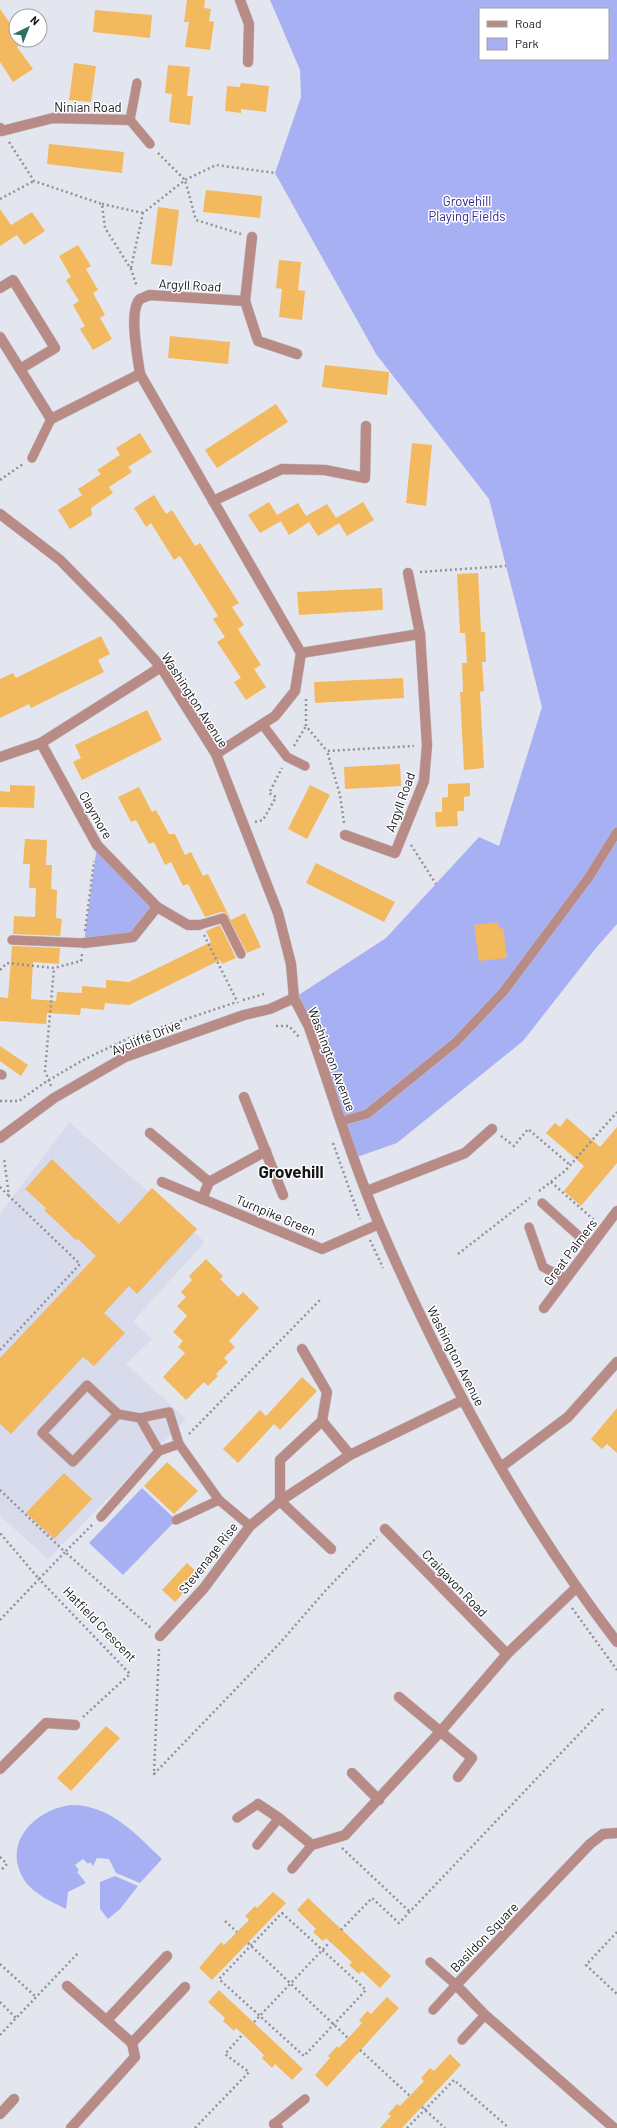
<svg xmlns="http://www.w3.org/2000/svg" width="617" height="2128" font-family="Barlow,sans-serif">
  <style>
    .built { fill: #d8dbeb }
    .green { fill: #a8b0f4; fill-rule: evenodd }
    .building { fill: #f2b95f }
    .lines { fill: none; stroke-linecap: round; stroke-linejoin: round }
    .service-casing { stroke: #bfc0c8; stroke-width: 10 }
    .minor-casing { stroke: #bfc0c8; stroke-width: 11 }
    .tertiary-casing { stroke: #bfc0c8; stroke-width: 11 }
    .path { stroke: #909299; stroke-width: 2.5; stroke-dasharray: 2 3; stroke-linecap: butt }
    .service { stroke: #b88b86; stroke-width: 9 }
    .minor { stroke: #b88b86; stroke-width: 10 }
    .tertiary { stroke: #b88b86; stroke-width: 10 }
    .labels { text-anchor: middle; dominant-baseline: central; stroke-width: 3; stroke-linejoin: round; paint-order: stroke }
    .street-label { font-size: 13px; fill: #141518; stroke: #fff }
    .park-label { font-size: 13px; fill: #312b8d; stroke: #fff }
    .district-label { font-size: 17px; font-weight: bold; fill: #141518; stroke: #fff }
  </style>
  <rect width="100%" height="100%" fill="#e4e6ef"/>
  <polygon class="built" points="69,1122 205,1242 133,1321 152,1339 126,1364 186,1419 48,1559 0,1516 0,1214"/>
  <g class="green">
    <path d="M270 0H617V924L596 948 523 1041 397 1143 354 1158 294 998 386 938 479 837 499 846 542 707 489 499 376 354 275 173 301 97 300 70ZM480 9H608V59H480Z"/>
    <polygon points="97,845 157,907 133,937 84,943"/>
    <polygon points="142,1488 176,1520 123,1575 89,1543"/>
    <path d="M70 1805C109 1804 136 1834 162 1859L140 1883 116 1873 109 1859 97 1858 93 1866 90 1862 88 1864 83 1859 75 1865 79 1870 77 1872 86 1883 68 1892 66 1909C52 1902 38 1896 27 1884 0 1847 31 1811 70 1805Z"/>
    <polygon points="115,1876 138,1886 120,1909 108,1919 100,1909 100,1882"/>
  </g>
  <g class="building">
    <polygon points="187,0 205,0 204,8 211,9 209,21 214,22 210,50 185,47 189,22 184,22"/>
    <polygon points="0,9 16,32 16,40 22,40 23,42 17,47 33,69 13,82 0,62"/>
    <polygon points="95,10 152,15 150,38 93,32"/>
    <polygon points="74,63 96,66 91,102 69,100"/>
    <polygon points="168,65 190,67 187,96 193,96 190,125 169,122 172,94 165,93"/>
    <polygon points="241,83 269,86 266,112 241,109 241,113 225,111 227,86 240,87"/>
    <polygon points="49,144 124,152 122,173 47,164"/>
    <polygon points="206,190 262,196 260,218 203,212"/>
    <polygon points="158,207 179,210 172,266 151,264"/>
    <polygon points="0,209 11,225 32,212 45,231 24,245 17,235 0,246"/>
    <polygon points="78,245 91,266 86,269 98,290 93,293 105,315 100,318 112,339 93,350 80,329 85,326 73,305 79,301 66,280 71,277 59,256"/>
    <polygon points="279,260 301,262 298,290 305,291 302,320 279,317 282,289 276,288"/>
    <polygon points="170,336 230,342 228,364 168,358"/>
    <polygon points="325,365 389,372 387,395 322,387"/>
    <polygon points="276,404 288,422 217,468 205,450"/>
    <polygon points="140,433 152,452 128,467 132,472 109,487 113,493 91,508 92,515 70,529 58,510 82,495 78,489 101,474 97,470 120,455 116,448"/>
    <polygon points="412,443 432,445 426,506 406,503"/>
    <polygon points="154,495 166,514 172,510 195,546 200,543 239,603 232,607 244,625 238,629 261,665 254,669 266,687 246,700 234,682 241,678 217,642 225,637 213,619 218,616 180,556 174,560 151,523 146,527 134,508"/>
    <polygon points="269,502 281,521 260,533 248,515"/>
    <polygon points="363,502 374,520 347,536 339,523 318,536 309,522 289,535 277,515 298,503 306,516 327,504 336,518"/>
    <polygon points="478,573 481,632 485,632 486,662 482,662 484,691 480,692 484,768 464,770 460,692 463,692 462,663 467,663 465,633 460,633 457,574"/>
    <polygon points="382,588 383,610 299,615 297,592"/>
    <polygon points="101,636 110,654 98,660 104,672 31,708 29,704 0,718 0,679 13,673 16,678"/>
    <polygon points="403,678 404,698 315,703 314,682"/>
    <polygon points="147,710 162,740 82,780 73,762 81,758 75,745"/>
    <polygon points="400,764 401,786 345,789 344,767"/>
    <polygon points="470,783 470,796 464,797 464,811 457,811 458,826 436,827 435,812 442,812 442,798 448,797 448,784"/>
    <polygon points="10,785 35,786 34,808 0,807 0,791 10,792"/>
    <polygon points="310,785 330,795 307,839 288,829"/>
    <polygon points="139,787 152,812 156,810 169,834 175,834 185,855 191,852 203,876 208,874 231,920 245,913 261,947 247,953 226,913 221,912 205,917 188,884 183,886 171,862 165,865 154,842 149,844 136,820 131,822 118,797"/>
    <polygon points="25,839 47,840 46,865 52,865 51,889 57,890 56,918 62,919 60,936 13,934 14,916 35,917 36,888 29,888 30,864 23,864"/>
    <polygon points="316,863 395,902 384,922 306,883"/>
    <polygon points="498,922 499,929 503,928 507,958 479,961 474,925"/>
    <polygon points="220,925 236,958 222,964 220,960 129,1005 105,1003 104,1010 81,1008 80,1015 47,1013 46,1024 0,1021 0,997 8,998 12,946 60,948 59,964 33,962 31,999 56,1001 57,992 82,993 82,986 106,988 106,980 129,982 211,942 206,931"/>
    <polygon points="0,1046 28,1065 21,1076 0,1061"/>
    <polygon points="567,1118 600,1147 617,1127 617,1163 581,1206 564,1191 584,1166 546,1133 555,1123 560,1127"/>
    <polygon points="52,1159 119,1224 152,1188 197,1229 137,1294 129,1286 104,1313 125,1333 94,1366 83,1357 11,1434 0,1424 0,1358 96,1256 78,1239 76,1240 44,1210 46,1208 25,1189"/>
    <polygon points="206,1259 223,1276 220,1279 238,1297 243,1292 259,1308 229,1341 235,1347 224,1358 228,1362 216,1374 218,1376 208,1386 204,1382 186,1400 163,1377 185,1353 178,1347 183,1341 173,1332 187,1316 177,1306 186,1297 181,1292 192,1280 189,1276"/>
    <polygon points="302,1377 317,1391 280,1430 274,1424 238,1463 223,1449 260,1410 266,1416"/>
    <polygon points="617,1408 617,1453 607,1444 602,1449 591,1439"/>
    <polygon points="167,1462 198,1491 174,1514 144,1486"/>
    <polygon points="64,1473 92,1499 54,1539 26,1513"/>
    <polygon points="187,1563 200,1575 175,1602 162,1590"/>
    <polygon points="106,1726 120,1738 71,1791 57,1778"/>
    <polygon points="273,1892 286,1903 212,1980 199,1968 221,1942 224,1945 249,1920 245,1916 255,1906 257,1908"/>
    <polygon points="308,1898 391,1976 380,1988 362,1971 359,1974 349,1965 352,1962 326,1938 323,1941 313,1932 316,1929 297,1910"/>
    <polygon points="219,1990 303,2069 292,2080 275,2064 272,2068 262,2058 264,2055 249,2040 236,2028 234,2031 223,2021 225,2018 208,2002"/>
    <polygon points="387,1997 399,2008 327,2087 315,2075 330,2058 328,2056 337,2046 339,2048 362,2023 359,2021 367,2011 371,2014"/>
    <polygon points="450,2054 461,2065 402,2128 380,2128 391,2116 388,2114 397,2104 400,2106 424,2081 421,2078 430,2068 434,2071"/>
  </g>
  <g class="lines">
    <defs>
      <g id="service">
        <polyline points="137,83 130,120 150,144"/>
        <polyline points="32,458 51,419"/>
        <polyline points="262,724 287,757 305,766"/>
        <polyline points="199,925 223,918 241,954"/>
        <polyline points="12,940 84,943"/>
        <polyline points="0,1074 2,1075"/>
        <polyline points="342,1121 367,1114 456,1042 504,991 589,877 617,832"/>
        <polyline points="542,1203 590,1246"/>
        <polyline points="529,1227 543,1267 566,1279"/>
        <polygon points="87,1385 118,1414 73,1462 42,1433"/>
        <polyline points="118,1414 140,1418 159,1451"/>
        <polyline points="140,1418 169,1412 179,1444"/>
        <polyline points="101,1517 159,1451 179,1444 219,1500 250,1526"/>
        <polyline points="176,1520 219,1500"/>
        <polyline points="237,1818 258,1804"/>
        <polyline points="257,1845 279,1818"/>
        <polyline points="292,1869 312,1845"/>
        <polyline points="430,1962 456,1985 433,2010"/>
        <polyline points="462,2040 485,2015"/>
        <polyline points="274,2124 305,2099"/>
      </g>
      <g id="minor">
        <polyline points="240,0 249,24 248,62"/>
        <polyline points="0,128 2,131 53,118 130,120"/>
        <polyline points="252,237 245,301 258,341 297,354"/>
        <polyline points="0,288 13,280 55,348 20,369"/>
        <polyline points="0,337 51,419 140,374"/>
        <polyline points="213,501 282,469 325,470 365,478 366,426"/>
        <polyline points="0,514 60,560 119,620 161,667 216,754 278,913 291,964 294,998"/>
        <polyline points="301,653 420,634"/>
        <polyline points="41,743 97,845 157,907 188,925 199,925"/>
        <path d="M216 754 275 716 295 691 301 653 140 374C138 358 128 311 140 299 142 298 146 297 149 295L245 301"/>
        <polyline points="0,757 41,743 161,667"/>
        <polyline points="345,835 395,853 424,781 427,745 420,634 408,573"/>
        <polyline points="84,943 133,937 157,907"/>
        <polyline points="244,1097 283,1195"/>
        <polyline points="150,1133 209,1182"/>
        <polyline points="162,1182 322,1249 379,1224"/>
        <polyline points="367,1191 465,1153 492,1129"/>
        <polyline points="202,1199 209,1182 266,1151"/>
        <polyline points="544,1308 617,1211"/>
        <polyline points="302,1349 327,1392 322,1421"/>
        <polyline points="385,1529 507,1654"/>
        <polyline points="331,1549 280,1501 280,1460 322,1421 350,1455"/>
        <polyline points="160,1636 204,1588 250,1526 280,1501 350,1455 463,1400"/>
        <polyline points="399,1697 472,1758 458,1777"/>
        <polyline points="0,1769 46,1723 75,1725"/>
        <polyline points="352,1773 379,1800"/>
        <polyline points="258,1804 279,1818 312,1845 345,1835 441,1731 507,1654 576,1588"/>
        <polyline points="67,1986 132,2043"/>
        <polyline points="107,2020 167,1956"/>
        <polyline points="0,2114 14,2099"/>
        <polyline points="274,2124 278,2128"/>
        <polyline points="71,2128 135,2057 132,2043 185,1987"/>
        <polyline points="614,2128 485,2015 456,1985 590,1844 603,1834 617,1833"/>
      </g>
      <g id="tertiary">
        <path d="M0 1138 54 1098 125 1057 244 1015 270 1009 294 998 309 1027C332 1093 352 1161 380 1226 443 1372 520 1516 617 1642"/>
        <polyline points="501,1467 568,1417 617,1362"/>
      </g>
    </defs>
    <use href="#service" class="service-casing"/>
    <use href="#minor" class="minor-casing"/>
    <use href="#tertiary" class="tertiary-casing"/>
    <g class="path">
      <polyline points="9,142 34,181 102,204 105,228 131,269 137,287"/>
      <polyline points="158,153 185,180 196,220 241,234"/>
      <polyline points="0,199 34,181"/>
      <polyline points="102,204 143,213"/>
      <polyline points="131,268 143,213 185,180 216,165 275,173"/>
      <polyline points="0,480 23,464"/>
      <polyline points="420,572 506,566"/>
      <polyline points="306,699 306,726 327,751"/>
      <polyline points="294,746 306,726"/>
      <polyline points="255,822 263,820 276,797 269,793 282,768"/>
      <polyline points="344,823 340,795 327,751 414,746"/>
      <polyline points="411,845 436,884"/>
      <polyline points="85,931 94,861"/>
      <polyline points="204,935 238,1003"/>
      <polyline points="0,970 7,963 54,968 81,961 82,954"/>
      <polyline points="243,1000 264,994"/>
      <polyline points="276,1026 289,1026 299,1037"/>
      <polyline points="51,1086 45,1071 54,968"/>
      <polyline points="0,1101 19,1101 44,1083 83,1060 129,1038 237,1002"/>
      <polyline points="501,1136 514,1146 528,1129 570,1165"/>
      <polyline points="333,1143 360,1219"/>
      <polyline points="551,1182 594,1220"/>
      <polyline points="0,1187 8,1195"/>
      <polyline points="539,1191 565,1171 617,1112"/>
      <polyline points="370,1240 383,1268"/>
      <polyline points="458,1254 530,1198"/>
      <polyline points="0,1350 80,1264 9,1196 4,1158"/>
      <polyline points="189,1434 321,1299"/>
      <polyline points="0,1490 65,1552 39,1579 0,1533"/>
      <polyline points="92,1525 65,1552 151,1628"/>
      <polyline points="572,1608 617,1670"/>
      <polyline points="0,1620 39,1579 130,1674 83,1717"/>
      <polyline points="159,1649 154,1774 279,1644 326,1590 377,1537"/>
      <polyline points="342,1848 410,1912"/>
      <polyline points="0,1857 7,1864 0,1871"/>
      <polygon points="282,1913 366,1990 304,2056 219,1979"/>
      <polyline points="225,1921 237,1932"/>
      <polyline points="341,1930 372,1898 399,1923 603,1709"/>
      <polyline points="617,1932 586,1965 617,1994"/>
      <polyline points="248,1943 348,2038"/>
      <polyline points="0,1964 36,1997"/>
      <polyline points="0,2002 16,2018"/>
      <polyline points="254,2022 330,1942"/>
      <polyline points="0,2035 79,1952"/>
      <polyline points="360,2050 410,2096"/>
      <polyline points="422,2107 445,2128"/>
      <polyline points="195,2128 249,2072 225,2054 243,2034"/>
      <polyline points="407,2128 454,2080 509,2128"/>
    </g>
    <use href="#service" class="service"/>
    <use href="#minor" class="minor"/>
    <use href="#tertiary" class="tertiary"/>
  </g>
  <g class="labels">
    <g class="street-label">
      <text x="88" y="107">Ninian Road</text>
      <text transform="translate(190 285) rotate(3)">Argyll Road</text>
      <text transform="translate(195 700) rotate(57)">Washington Avenue</text>
      <text transform="translate(400 802) rotate(-70)">Argyll Road</text>
      <text transform="translate(96 815) rotate(60)">Claymore</text>
      <text transform="translate(146 1037) rotate(-22)">Aycliffe Drive</text>
      <text transform="translate(332 1059) rotate(69)">Washington Avenue</text>
      <text transform="translate(276 1215) rotate(23)">Turnpike Green</text>
      <text transform="translate(570 1252) rotate(-53)">Great Palmers</text>
      <text transform="translate(456 1356) rotate(63)">Washington Avenue</text>
      <text transform="translate(208 1558) rotate(-52)">Stevenage Rise</text>
      <text transform="translate(455 1583) rotate(46)">Craigavon Road</text>
      <text transform="translate(100 1624) rotate(46)">Hatfield Crescent</text>
      <text transform="translate(484 1937) rotate(-46)">Basildon Square</text>
    </g>
    <g class="park-label">
      <text x="467" y="201">Grovehill<tspan x="467" dy="15">Playing Fields</tspan></text>
    </g>
    <g class="district-label">
      <text x="291" y="1171">Grovehill</text>
    </g>
  </g>
  <rect x="479" y="8" width="130" height="52" fill="#ffffff" stroke="#a1a1a3"/>
  <rect x="487" y="21" width="20" height="6" fill="#b88b86" stroke="#a1a1a3"/>
  <text x="515" y="28" font-size="12" fill="#141518">Road</text>
  <rect x="487" y="38" width="20" height="12" fill="#a8b0f4" stroke="#a1a1a3"/>
  <text x="515" y="48" font-size="12" fill="#141518">Park</text>
  <g transform="translate(28 28) rotate(43)"><circle r="19" fill="#ffffff" stroke="#a1a1a3"/>
  <path d="M0-3L7 15L0 10L-7 15Z" fill="#2d7062"/>
  <text y="-6" font-size="11" font-weight="bold" text-anchor="middle" fill="#141518">N</text>
  </g>
</svg>
